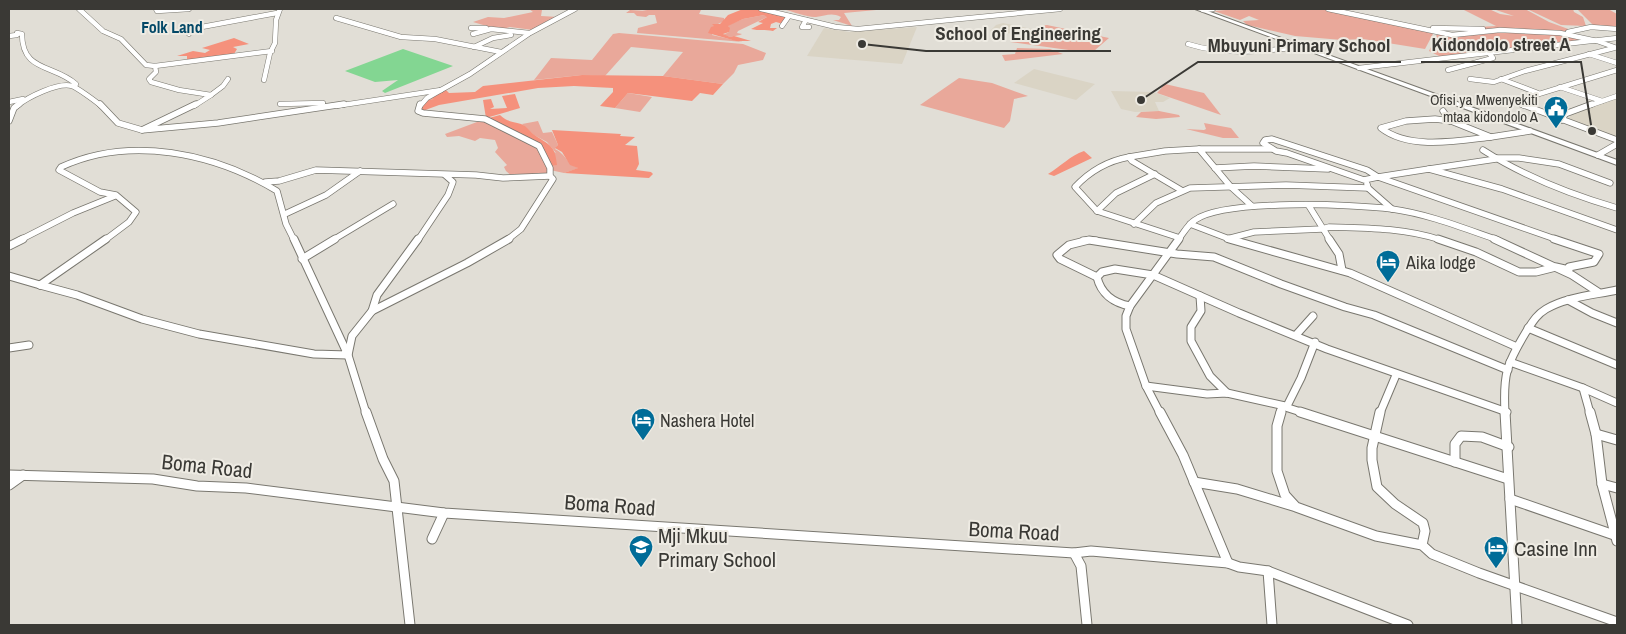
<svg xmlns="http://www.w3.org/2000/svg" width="1626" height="634" font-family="'Archivo Narrow',sans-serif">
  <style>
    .built { fill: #dad4c5 }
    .green { fill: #e9a89a }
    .forest { fill: #f5917c }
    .water { fill: #83d692 }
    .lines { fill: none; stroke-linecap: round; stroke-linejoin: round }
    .minor-far3-casing { stroke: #79776f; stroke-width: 5.5 }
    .minor-far2-casing { stroke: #79776f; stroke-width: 7 }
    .minor-far1-casing { stroke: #79776f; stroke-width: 9 }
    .minor-casing { stroke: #79776f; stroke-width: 11 }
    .secondary-casing { stroke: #79776f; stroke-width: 2 }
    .minor-far3 { stroke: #fff; stroke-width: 4.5 }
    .minor-far2 { stroke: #fff; stroke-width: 5.5 }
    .minor-far1 { stroke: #fff; stroke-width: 7 }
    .minor { stroke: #fff; stroke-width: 9 }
    .secondary { fill: #fff; fill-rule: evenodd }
    .labels { text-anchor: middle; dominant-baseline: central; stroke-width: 4; stroke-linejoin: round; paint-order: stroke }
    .far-poi-label { font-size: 15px; fill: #3a3935; stroke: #eeebe3; text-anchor: end }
    .far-quarter-label { font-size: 16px; font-weight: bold; fill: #034867; stroke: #eeebe3 }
    .poi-label { font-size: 18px; fill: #3a3935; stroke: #eeebe3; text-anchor: start }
    .near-street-label { font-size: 21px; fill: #3a3935; stroke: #eeebe3 }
    .near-poi-label { font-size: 21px; fill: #3a3935; stroke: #eeebe3; text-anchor: start }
    .leader { fill: none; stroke: #3a3935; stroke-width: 2 }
    .callout-dot { fill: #3a3935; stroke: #eeebe3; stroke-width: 2 }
    .callout-label { font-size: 19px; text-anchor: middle; font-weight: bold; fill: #3a3935; stroke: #eeebe3; stroke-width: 4; stroke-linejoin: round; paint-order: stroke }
  </style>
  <rect width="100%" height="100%" fill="#e1ded6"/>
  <g class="built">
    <polygon points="1003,23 1018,26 1036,30 1029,36 990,31 996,25"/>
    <polygon points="917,27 902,64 807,56 824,28 849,32"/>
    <polygon points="1034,69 1095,84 1076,100 1014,83"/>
    <polygon points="1111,91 1153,92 1170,98 1163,102 1155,102 1159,111 1135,112 1121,109"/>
    <polygon points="1617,97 1617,139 1568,119 1572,114"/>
  </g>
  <g class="green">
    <polygon points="529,9 542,10 541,16 558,17 533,30 510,27 500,30 473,22 488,17 504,18 533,12"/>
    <polygon points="638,9 706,9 701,10 699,14 724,18 724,21 714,26 712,35 743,42 637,33 638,28 657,23 655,15 649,15 646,17 637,16 634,13 626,13 630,10 647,11"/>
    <path d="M783 9H887L844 13 852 26 833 20H839L841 17C831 12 826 16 816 17 809 18 791 11 783 9Z"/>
    <polygon points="1462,9 1489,9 1500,14 1514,16 1493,9 1525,9 1549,22 1571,30 1558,32 1460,28 1496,26"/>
    <polygon points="1527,9 1573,9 1574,12 1583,17 1586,26 1561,25"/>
    <polygon points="1577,9 1608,9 1617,14 1617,27 1594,26"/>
    <polygon points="1226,10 1327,10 1434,32 1425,49 1363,39 1342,40 1295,36 1247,25 1243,21 1259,20 1249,16 1240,20 1214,11"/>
    <polygon points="764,15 769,16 738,31 737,33 742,34 740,35 730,37 723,35 729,32 728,25 743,19"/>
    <polygon points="1047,25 1109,38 1094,51 1083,52 1010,42 1047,40 1045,37 1032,34 1034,32 1042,34 1043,32 1038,29 1040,26"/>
    <polygon points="1501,31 1561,33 1590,40 1441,57 1429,51 1438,32 1451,35"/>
    <polygon points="619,33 743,44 766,53 763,60 738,65 734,73 723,84 663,76 683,52 631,47 605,76 582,75 534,80 551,58 592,60 613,34"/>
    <polygon points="1017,48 1050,49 1063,54 1005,61 1002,55 1015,54"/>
    <polygon points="959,78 992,83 1028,96 1014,99 1010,121 1004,128 920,105"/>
    <polygon points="1165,84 1204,93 1221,115 1157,93"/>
    <polygon points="628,93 652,97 640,112 615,108"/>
    <polygon points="1159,111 1179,115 1180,117 1156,119 1136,117 1141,112"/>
    <path d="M485 119 556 153 547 142 534 135 522 124 538 121 543 133 552 132 558 145 555 149C568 156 565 163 579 168L564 173 550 170V176L513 177 506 171 504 167 507 165 495 152 498 148 495 140 480 138 475 141 459 136 447 137 445 134Z"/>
    <polygon points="1204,123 1231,128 1239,138 1223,138 1186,129 1204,130 1206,129"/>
  </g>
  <g class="forest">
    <path d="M743 9H761L787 16 783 24 776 22 771 24 770 28H777L773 31C765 29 759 31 751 29L763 23 758 22 767 17 764 15 743 19 728 26 730 28 729 32 723 34 730 37 734 36 751 41H736L708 33 711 27 714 26 712 24H720L728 15Z"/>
    <polygon points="234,38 249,44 233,47 237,49 234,54 187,62 187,56 177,56 193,51 205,53 210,50 202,48"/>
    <polygon points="582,75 663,76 723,84 713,95 700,93 692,101 628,93 615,108 600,106 613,92 613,88 574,86 538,88 439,105 420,112 424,100 434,99 427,98 445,89 449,93 475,92 483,86"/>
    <polygon points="515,94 520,108 486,118 483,100 491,99 494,107 490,109 507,108 502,96"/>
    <path d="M500 115C507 122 512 121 521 124 527 126 531 133 536 136 551 146 555 146 557 165L550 166 539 146 485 119Z"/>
    <polygon points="552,130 621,134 620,136 635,137 625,145 637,146 639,164 636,170 651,172 653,174 649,178 564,173 578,168 570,165 562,152 555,148 558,145"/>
    <path d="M1084 151 1092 158 1054 176 1048 174C1061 166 1070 156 1084 151Z"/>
  </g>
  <polygon class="water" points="403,49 453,66 385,93 382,91 398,80 375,82 345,71"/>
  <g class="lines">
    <defs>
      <g id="minor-far3">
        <polyline points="79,9 103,31 121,39 146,65 155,66 156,72 149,79 151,82 179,90 211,95 194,106"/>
        <polyline points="156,9 157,11 189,9"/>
        <polyline points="761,9 836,27 858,29 1060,9"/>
        <polyline points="1328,9 1452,35 1500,30 1560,33 1597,41 1617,48"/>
        <polyline points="1203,10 1213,9"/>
        <polyline points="336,18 401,37 435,39 501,52"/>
        <polyline points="806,20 802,27 809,27"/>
        <polyline points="782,26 789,16"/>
        <polyline points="471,28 486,28"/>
        <polyline points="1433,28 1483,29"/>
        <polyline points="1568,32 1591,27 1617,29"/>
        <polyline points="189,34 191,29 277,13"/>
        <polyline points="473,34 491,29 529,33"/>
        <path d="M9 36 17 35V33L22 34C22 72 53 64 76 84L75 86"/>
        <path d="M1188 44C1226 56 1263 51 1302 47"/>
        <polyline points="474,47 493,38 511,35"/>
        <polyline points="1589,54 1617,63"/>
        <polyline points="155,66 272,51"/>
        <polyline points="1359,68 1617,38"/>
        <polyline points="1448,70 1493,58 1489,53"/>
        <polyline points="1470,79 1494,82 1525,71 1614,48"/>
        <polyline points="1501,79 1538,93"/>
        <polyline points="264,80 270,53 275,43 276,20 280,9"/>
        <polyline points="1560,87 1602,101"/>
        <polyline points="211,95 223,86 228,79"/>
        <polyline points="9,102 23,99"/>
        <polyline points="280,104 323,103"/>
        <path d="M17 106C28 97 58 82 72 86 76 87 97 102 101 106"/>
        <polyline points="336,106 441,90 470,74 530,33 575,9"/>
        <polyline points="420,106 427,98 441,90"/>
        <polyline points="1524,106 1516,101 1617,70"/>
        <polyline points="1588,106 1617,96"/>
      </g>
      <g id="minor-far2">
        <polyline points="100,104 118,123 142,130"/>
        <polyline points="196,104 142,130 218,123 344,104"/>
        <polyline points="420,104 418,111 423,113 485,119 539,146 550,168 550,176 553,179 521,229 507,240"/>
        <polyline points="1521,104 1617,140"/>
        <polyline points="1443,111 1450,121"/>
        <path d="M1435 119 1451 121 1491 137C1457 141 1409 150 1381 128L1406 121Z"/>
        <polyline points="1562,120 1565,114 1592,104"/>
        <polyline points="9,121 14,108 19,104"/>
        <polyline points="1491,137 1530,131"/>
        <polygon points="1272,139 1367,170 1378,177 1364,180 1287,153 1276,151 1263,143 1265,140"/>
        <path d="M1483 150C1525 177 1569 194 1617 208"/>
        <polyline points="1598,155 1617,144"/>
        <path d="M1129 157C1107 161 1090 171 1075 187L1097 211 1180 238"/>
        <polyline points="1494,158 1519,158 1559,164 1610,183"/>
        <polyline points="1215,168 1254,166 1328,169"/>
        <polyline points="1429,169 1496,159"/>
        <polyline points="1378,177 1558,240"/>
        <polyline points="1378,177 1429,169 1502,189 1617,230"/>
        <polyline points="265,182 279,181 316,170 476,175 503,178 550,176"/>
        <polyline points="1367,184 1368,188 1392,209"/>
        <polyline points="1181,190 1132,161 1129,157 1165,151 1199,149"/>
        <polyline points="1252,206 1231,187 1199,149 1271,149"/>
        <polyline points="1309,206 1330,240"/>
        <polyline points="1097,211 1116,193 1155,174"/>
        <polyline points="285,214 326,195 360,171"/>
        <polyline points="1134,224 1156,203 1190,188 1286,185 1368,188"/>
        <polyline points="1190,224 1232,240"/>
        <path d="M1227 239 1254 232 1322 229 1329 227C1367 228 1405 228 1441 240"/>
        <polyline points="20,240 73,213 115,196"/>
        <path d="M105 240 129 222 136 212 116 195 100 192 59 170 61 167C130 135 214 153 277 191L286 224 294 240"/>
        <polyline points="333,240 393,204"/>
        <polyline points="418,240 448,195 453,182 445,175"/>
        <polyline points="1083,240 1096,240"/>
        <path d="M1178 240C1183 234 1188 224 1195 220 1225 199 1353 204 1392 209 1428 214 1463 228 1498 240"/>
      </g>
      <g id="minor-far1">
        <polyline points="1229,239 1350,273 1517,347"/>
        <polyline points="1329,239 1339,254 1342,270"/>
        <polyline points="1438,239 1476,252 1519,272 1536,272 1556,267 1569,270 1569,267 1594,262 1599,254 1554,239"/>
        <polyline points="1494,239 1572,275 1598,292"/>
        <polyline points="9,246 23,239"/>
        <polyline points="302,259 335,239"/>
        <polyline points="9,276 40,285"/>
        <polyline points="1097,277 1060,259 1057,255 1069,245 1089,240 1177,254 1214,257 1281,284 1345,307 1374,315 1508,370"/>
        <polyline points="40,285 77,295 142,319 199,334 314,354 348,355 294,239"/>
        <polyline points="40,285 106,239"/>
        <polyline points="1200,296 1201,311 1191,327 1191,341 1210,376 1227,393"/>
        <polyline points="1568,300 1592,313 1617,323"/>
        <path d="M1130 306C1114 303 1101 294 1097 277L1102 272 1115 269 1153 275 1239 313 1327 349 1507 412"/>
        <polyline points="372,311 377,295 418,239"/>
        <polyline points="1528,328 1617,365"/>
        <polyline points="1296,335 1313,316"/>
        <polyline points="9,348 29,345"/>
        <polyline points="1510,362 1583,388 1617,403"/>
        <polyline points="1146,386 1207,394 1227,393 1285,406"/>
        <polyline points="1583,388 1590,413"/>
        <polyline points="1282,406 1304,413"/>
        <polyline points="1287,406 1301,378 1315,342"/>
        <polyline points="366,413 348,355 352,336 372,311 467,263 509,239"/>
        <polyline points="1160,413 1146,386 1126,329 1126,316 1130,306 1179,239"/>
        <polyline points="1280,413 1282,406"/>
        <polyline points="1380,413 1396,375"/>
        <path d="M1505 413C1503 375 1506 365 1526 332 1532 323 1536 315 1546 309 1566 297 1594 295 1617 290"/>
      </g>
      <g id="minor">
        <polyline points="366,412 383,459 394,481 410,625"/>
        <polyline points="1160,412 1183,455 1228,563"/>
        <polyline points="1281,412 1277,426 1277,471 1285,495 1296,507 1376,536 1422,545 1432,554 1479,573 1617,622"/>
        <polyline points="1300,412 1508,479"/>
        <polyline points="1380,412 1372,448 1372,460 1377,487 1395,504 1423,523 1425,531 1422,545"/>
        <polyline points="1505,412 1517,625"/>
        <polyline points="1590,412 1596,434 1602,484 1617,541"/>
        <polyline points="1596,434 1617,440"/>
        <polyline points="1455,462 1455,444 1461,436 1482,437 1509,447"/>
        <polyline points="9,475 153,479 197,486 246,488 444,513 1074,553 1091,551 1228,563 1239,567 1268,571 1408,625"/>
        <polyline points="1194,482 1237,489 1293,506"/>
        <polyline points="1602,484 1617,488"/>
        <polyline points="9,485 23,475"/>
        <polyline points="1510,499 1617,536"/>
        <polyline points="432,539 444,513"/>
        <polyline points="1074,553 1081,566 1087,625"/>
        <polyline points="1268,571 1272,625"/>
      </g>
      <polygon id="secondary" points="1195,9 1202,9 1617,160 1617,165"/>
    </defs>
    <use href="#minor-far3" class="minor-far3-casing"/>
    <use href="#minor-far2" class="minor-far2-casing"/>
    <use href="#minor-far1" class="minor-far1-casing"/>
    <use href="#minor" class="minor-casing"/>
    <use href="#secondary" class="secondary-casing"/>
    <use href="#minor-far3" class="minor-far3"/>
    <use href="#minor-far2" class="minor-far2"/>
    <use href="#minor-far1" class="minor-far1"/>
    <use href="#minor" class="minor"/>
    <use href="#secondary" class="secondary"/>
  </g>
  <defs>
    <symbol id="civic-pin" viewBox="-11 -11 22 30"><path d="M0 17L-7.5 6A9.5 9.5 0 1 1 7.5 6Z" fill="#006c98" stroke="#eeebe3"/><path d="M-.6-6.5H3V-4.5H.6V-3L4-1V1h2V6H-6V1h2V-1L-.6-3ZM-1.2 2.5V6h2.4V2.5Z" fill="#fff"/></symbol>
    <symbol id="hotel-pin" viewBox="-11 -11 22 30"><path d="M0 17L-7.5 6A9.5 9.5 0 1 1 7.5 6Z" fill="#006c98" stroke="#eeebe3"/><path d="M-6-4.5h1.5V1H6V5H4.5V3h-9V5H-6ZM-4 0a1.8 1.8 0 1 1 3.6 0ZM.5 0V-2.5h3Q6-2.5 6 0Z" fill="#fff"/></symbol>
    <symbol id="school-pin" viewBox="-11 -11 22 30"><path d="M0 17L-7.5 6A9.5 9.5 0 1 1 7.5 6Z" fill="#006c98" stroke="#eeebe3"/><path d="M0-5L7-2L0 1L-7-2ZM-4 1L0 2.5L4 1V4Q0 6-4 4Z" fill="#fff"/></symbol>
  </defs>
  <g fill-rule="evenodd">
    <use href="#civic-pin" x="1542" y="94" width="28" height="38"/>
    <use href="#hotel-pin" x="1374" y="248" width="28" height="38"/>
    <use href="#hotel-pin" x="629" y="406" width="28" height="38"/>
    <use href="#school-pin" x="627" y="533" width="28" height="38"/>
    <use href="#hotel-pin" x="1482" y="534" width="28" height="38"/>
  </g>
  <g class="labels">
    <g class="far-poi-label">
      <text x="1538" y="99">Ofisi ya Mwenyekiti<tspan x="1538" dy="17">mtaa kidondolo A</tspan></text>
    </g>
    <g class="far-quarter-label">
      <text x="172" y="27">Folk Land</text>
    </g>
    <g class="poi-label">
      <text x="1406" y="262">Aika lodge</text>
      <text x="660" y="420">Nashera Hotel</text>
    </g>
    <g class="near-street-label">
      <text transform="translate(207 466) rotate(6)">Boma Road</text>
      <text transform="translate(610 505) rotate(4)">Boma Road</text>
      <text transform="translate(1014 531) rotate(3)">Boma Road</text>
    </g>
    <g class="near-poi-label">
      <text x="658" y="535">Mji Mkuu<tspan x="658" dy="24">Primary School</tspan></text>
      <text x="1514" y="548">Casine Inn</text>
    </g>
  </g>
  <path class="leader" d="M862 44L926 51H1111M1592 131L1581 62H1421M1141 100L1198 62H1401"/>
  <g class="callout-dot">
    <circle cx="862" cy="44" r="5"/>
    <circle cx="1592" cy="131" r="5"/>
    <circle cx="1141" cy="100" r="5"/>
  </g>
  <g class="callout-label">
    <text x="1018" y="40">School of Engineering</text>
    <text x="1501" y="51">Kidondolo street A</text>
    <text x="1299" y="52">Mbuyuni Primary School</text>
  </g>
  <rect width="1626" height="634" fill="none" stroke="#3a3935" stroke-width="20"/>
</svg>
